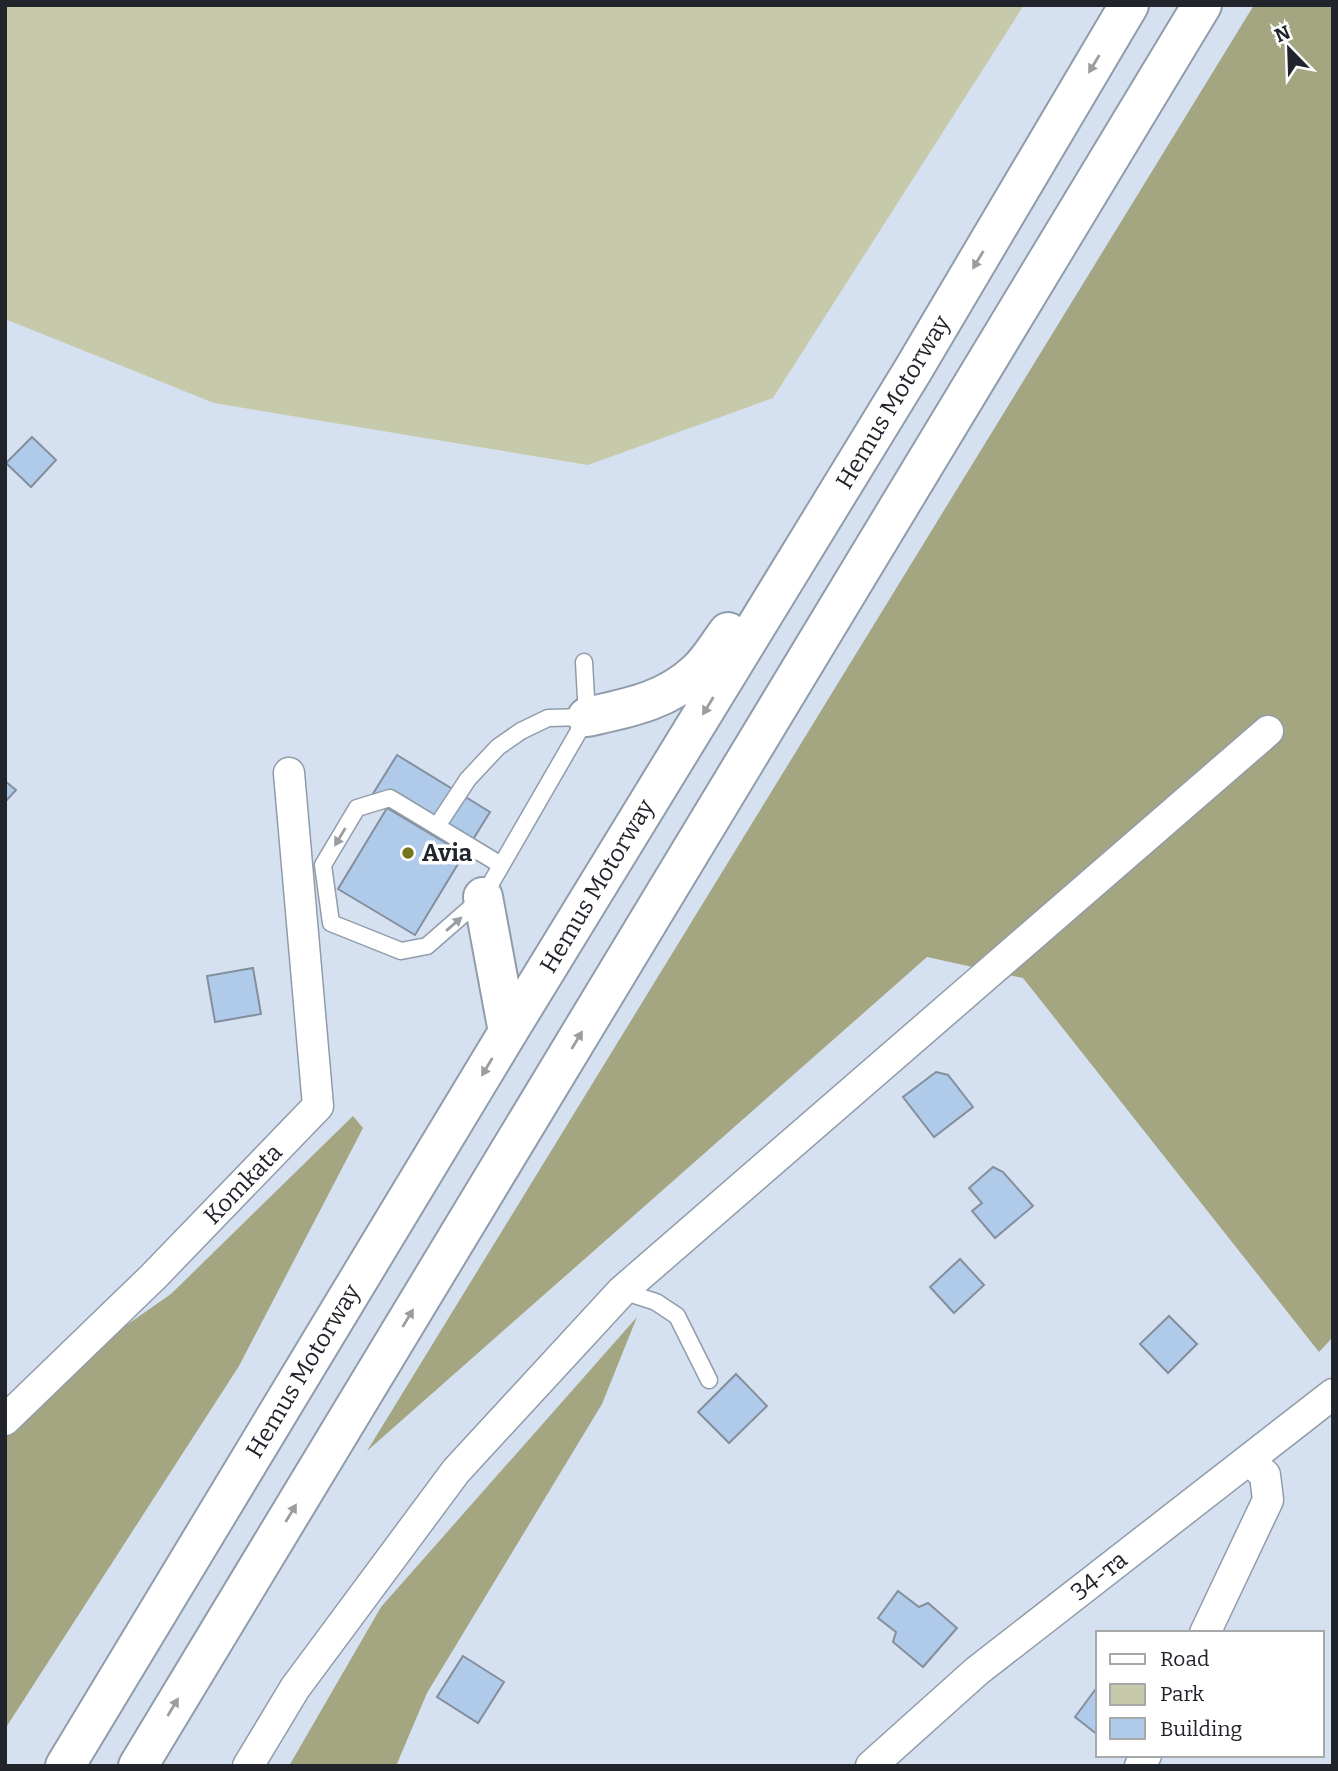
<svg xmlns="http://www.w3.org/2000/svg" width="1338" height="1771" font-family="Bitter,serif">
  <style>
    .green { fill: #c6c9aa }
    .forest { fill: #a3a680 }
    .building { fill: #b0caea; stroke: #848f9d; stroke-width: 2 }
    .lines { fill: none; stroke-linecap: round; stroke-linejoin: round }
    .service-casing { stroke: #919caa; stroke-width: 19 }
    .minor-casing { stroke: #919caa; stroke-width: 33 }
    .motorway-casing { stroke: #919caa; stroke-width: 42 }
    .service { stroke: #fff; stroke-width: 16 }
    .minor { stroke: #fff; stroke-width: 30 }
    .motorway { stroke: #fff; stroke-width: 38 }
    .oneway { fill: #9b9da0 }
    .poi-dot { fill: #75771f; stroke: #fff; stroke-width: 2.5 }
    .labels { text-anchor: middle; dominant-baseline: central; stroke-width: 7; stroke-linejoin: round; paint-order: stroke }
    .street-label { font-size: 24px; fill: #21252b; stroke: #fff }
    .poi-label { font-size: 24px; font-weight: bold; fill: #21252b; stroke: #fff; text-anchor: start }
  </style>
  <rect width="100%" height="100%" fill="#d5e1f0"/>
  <polygon class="green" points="5,5 1024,5 773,398 588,465 214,403 5,319"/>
  <g class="forest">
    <polygon points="1254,5 1333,5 1333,1337 1319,1352 1023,978 927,957 367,1451"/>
    <polygon points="353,1116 363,1128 239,1366 5,1729 5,1410 171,1294"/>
    <polygon points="637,1317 602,1404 427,1693 396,1766 289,1766 381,1607"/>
  </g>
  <g class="building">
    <polygon points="32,437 56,460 31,487 6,463"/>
    <polygon points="397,755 490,812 464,854 371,797"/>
    <polygon points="5,781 16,790 5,802"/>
    <polygon points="387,808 464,854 415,935 338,889"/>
    <polygon points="253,968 261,1014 215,1022 207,976"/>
    <polygon points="936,1072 948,1075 973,1107 934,1137 903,1097"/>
    <polygon points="993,1167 1003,1172 1033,1206 995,1238 972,1211 982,1203 969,1188"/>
    <polygon points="960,1259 984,1285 954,1313 930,1287"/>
    <polygon points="1169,1316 1197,1344 1168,1373 1140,1344"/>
    <polygon points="736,1374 767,1406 729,1443 698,1412"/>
    <polygon points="898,1591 919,1607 928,1603 957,1628 923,1667 893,1642 896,1632 878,1618"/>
    <polygon points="463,1656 504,1682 478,1723 437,1697"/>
    <polygon points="1098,1686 1098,1735 1075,1717"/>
  </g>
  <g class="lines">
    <defs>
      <g id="service">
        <polyline points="437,826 468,779 498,747 521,731 548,718 587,717"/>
        <polyline points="501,865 390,798 357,808 323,865 331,923 401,951 427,946 483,897 587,717 584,662"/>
        <polyline points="622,1291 656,1302 677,1316 709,1380"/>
      </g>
      <g id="minor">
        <polyline points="5,1420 153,1277 318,1106 289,773"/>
        <polyline points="1205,1633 1268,1500 1265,1475 1249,1460"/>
        <polyline points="248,1766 295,1688 456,1471 622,1291 1268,731"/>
        <polyline points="871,1766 977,1671 1333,1394"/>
        <polyline points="1140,1766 1146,1755"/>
      </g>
      <g id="motorway">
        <path d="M587 717C628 708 667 701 698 671 710 660 718 645 728 632"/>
        <polyline points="483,897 508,1032"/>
        <polyline points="65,1766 508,1032 913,370 1129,5"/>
        <polyline points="138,1766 1202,5"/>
      </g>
    </defs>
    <use href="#service" class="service-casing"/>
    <use href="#minor" class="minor-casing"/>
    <use href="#motorway" class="motorway-casing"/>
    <use href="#service" class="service"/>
    <use href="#minor" class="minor"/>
    <use href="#motorway" class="motorway"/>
  </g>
  <defs><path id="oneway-solid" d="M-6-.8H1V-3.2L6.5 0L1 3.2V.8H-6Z" transform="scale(1.75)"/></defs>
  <g class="oneway">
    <use href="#oneway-solid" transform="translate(1094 64) rotate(121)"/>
    <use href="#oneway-solid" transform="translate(978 260) rotate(121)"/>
    <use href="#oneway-solid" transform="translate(708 706) rotate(121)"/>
    <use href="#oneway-solid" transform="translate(340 837) rotate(121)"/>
    <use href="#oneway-solid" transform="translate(454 924) rotate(-41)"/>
    <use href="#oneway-solid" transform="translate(577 1040) rotate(-59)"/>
    <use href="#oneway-solid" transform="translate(487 1067) rotate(121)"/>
    <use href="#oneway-solid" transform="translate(408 1318) rotate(-59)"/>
    <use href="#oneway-solid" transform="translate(291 1513) rotate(-59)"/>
    <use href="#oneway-solid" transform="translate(173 1707) rotate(-59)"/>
  </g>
  <circle class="poi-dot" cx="408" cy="853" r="7"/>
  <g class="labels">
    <g class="street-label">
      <text transform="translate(893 402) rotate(-59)">Hemus Motorway</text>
      <text transform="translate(597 886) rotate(-59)">Hemus Motorway</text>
      <text transform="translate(243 1184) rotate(-46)">Komkata</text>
      <text transform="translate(303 1371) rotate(-59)">Hemus Motorway</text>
      <text transform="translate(1099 1576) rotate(-38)">34-та</text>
    </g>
    <g class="poi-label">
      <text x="422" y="853">Avia</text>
    </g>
  </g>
  <rect width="1338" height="1771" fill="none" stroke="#21252b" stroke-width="14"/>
  <rect x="1096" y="1631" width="228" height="126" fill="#ffffff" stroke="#a6a8aa" stroke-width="2"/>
  <rect x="1110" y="1654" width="35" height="10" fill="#ffffff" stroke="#a6a8aa" stroke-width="2"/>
  <text x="1160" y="1666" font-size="21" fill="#21252b">Road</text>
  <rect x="1110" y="1684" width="35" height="21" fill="#c6c9aa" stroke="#a6a8aa" stroke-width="2"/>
  <text x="1160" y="1701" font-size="21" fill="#21252b">Park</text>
  <rect x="1110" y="1718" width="35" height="21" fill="#b0caea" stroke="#a6a8aa" stroke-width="2"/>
  <text x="1160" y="1736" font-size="21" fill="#21252b">Building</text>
  <g transform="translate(1289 49) rotate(337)" stroke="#ffffff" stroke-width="5" paint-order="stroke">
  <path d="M0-5L12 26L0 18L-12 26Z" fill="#21252b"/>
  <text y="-10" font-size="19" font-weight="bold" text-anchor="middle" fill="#21252b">N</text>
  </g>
</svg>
